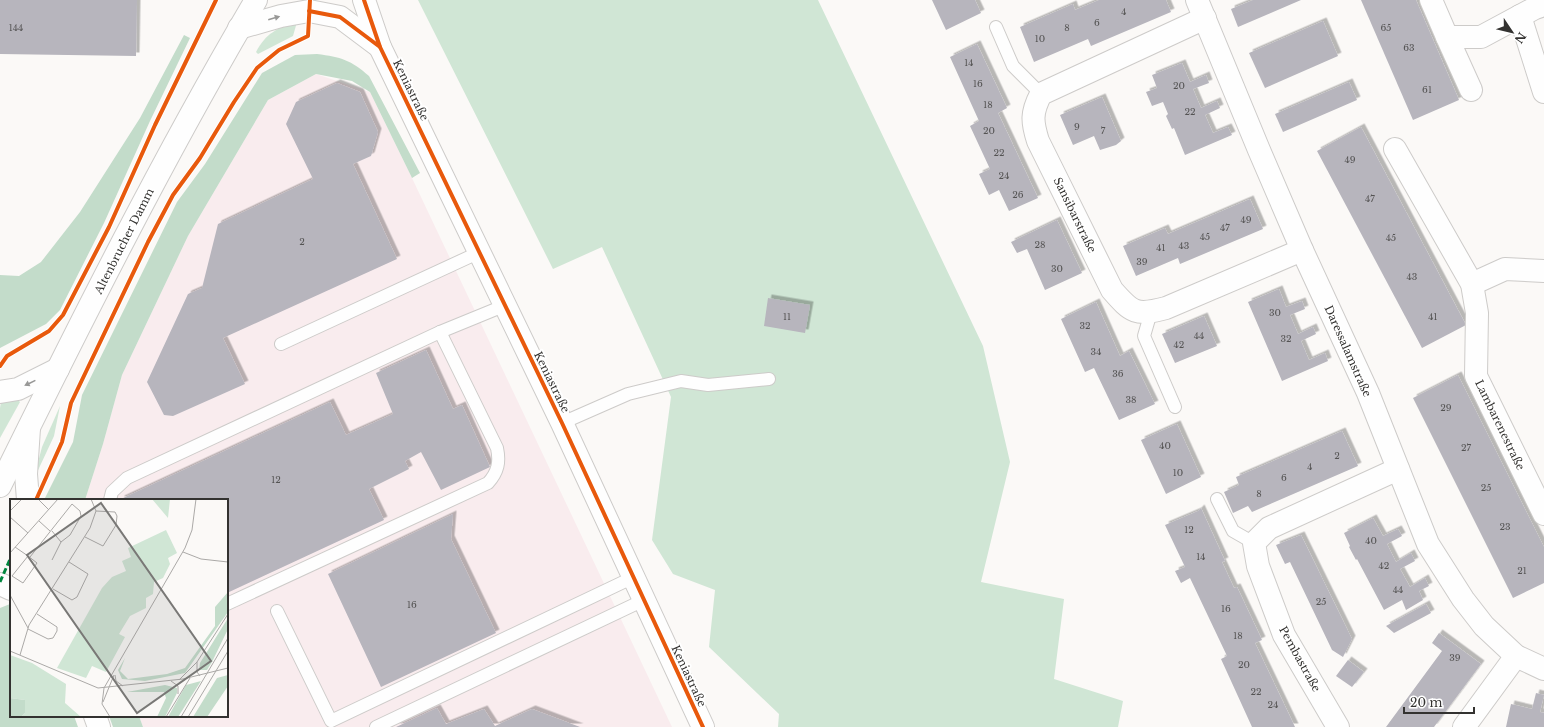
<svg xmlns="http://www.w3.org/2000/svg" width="1544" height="727" font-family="'Libre Baskerville',serif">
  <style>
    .commercial { fill: #f9ecee }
    .green { fill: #d0e6d5 }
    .forest { fill: #c3dcca }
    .building { fill: #b7b5bd; filter: url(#shadow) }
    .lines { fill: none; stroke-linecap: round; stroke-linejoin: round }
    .lane-casing { stroke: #cdcbc9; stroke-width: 14 }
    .street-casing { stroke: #cdcbc9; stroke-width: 24 }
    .secondary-casing { stroke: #cdcbc9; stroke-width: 24 }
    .highway-casing { stroke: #cdcbc9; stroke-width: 24 }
    .lane { stroke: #fefefe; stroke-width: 12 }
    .street { stroke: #fefefe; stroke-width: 22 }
    .secondary { stroke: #fefefe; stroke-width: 22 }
    .highway { stroke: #fefefe; stroke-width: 22 }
    .quiet { stroke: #00873e; stroke-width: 3; stroke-dasharray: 6 3; stroke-linecap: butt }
    .cycleway-casing { stroke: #fff; stroke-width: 6 }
    .cycleway { stroke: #e8590c; stroke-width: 4 }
    .oneway { fill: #989897 }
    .labels { text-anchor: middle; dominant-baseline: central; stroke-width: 4; stroke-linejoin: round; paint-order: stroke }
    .number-label { font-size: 9px; fill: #545353 }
    .street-label { font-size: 11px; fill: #333230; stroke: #fff }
    .inset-road { fill: none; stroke: #aba9a7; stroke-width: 1 }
    .view { fill: #797876; fill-opacity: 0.15; stroke: #797876; stroke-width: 2 }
    .inset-edge { fill: none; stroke: #333230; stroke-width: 2 }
  </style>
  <defs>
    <filter id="shadow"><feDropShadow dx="3.5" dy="-3.5" stdDeviation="0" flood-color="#0004"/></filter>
  </defs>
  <rect width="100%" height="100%" fill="#fbf9f7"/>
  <polygon class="commercial" points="316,74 370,92 412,178 672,727 143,727 139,716 227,716 227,500 85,500 103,444 122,375 188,236 268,100"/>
  <g class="green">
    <polygon points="418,0 818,0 983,346 1010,462 981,582 1064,599 1054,679 1123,701 1118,727 778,727 779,714 709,647 715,590 673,574 652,540 671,397 602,247 553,269"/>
    <path d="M297 22 293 36 258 54 256 52C266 33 277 28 297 22Z"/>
    <polygon points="17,399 20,402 0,438 0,408 1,402"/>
    <polygon points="60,406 54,436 33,481 42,447"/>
  </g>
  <g class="forest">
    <polygon points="184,35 190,38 150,121 104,223 60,310 46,324 0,348 0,275 19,276 41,262 80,212 140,118"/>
    <path d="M317 54C341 57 351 60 369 76L420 173 412 178 370 92 352 81 316 74 268 100 188 236 122 375 103 444 85 500H44L73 442 82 395 177 202 205 164 262 73 295 55Z"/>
    <polygon points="10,604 11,716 74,716 78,727 0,727 0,608"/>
    <polygon points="109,716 139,716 143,727 113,727"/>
  </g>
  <g class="building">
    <polygon points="0,0 137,0 136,56 0,54"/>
    <polygon points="932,0 975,0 981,13 946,30"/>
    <polygon points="1099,0 1166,0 1171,12 1091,46 1088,39 1034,62 1020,27 1073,4 1075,10"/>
    <polygon points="1253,0 1301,0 1238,27 1231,9"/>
    <polygon points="1361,0 1416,0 1459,100 1413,120"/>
    <polygon points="1323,21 1338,56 1265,88 1249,53"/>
    <polygon points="977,44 1007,108 998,113 1038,198 1009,211 999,190 989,195 979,174 990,169 970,126 979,121 950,57"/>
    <polygon points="1182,63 1190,82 1206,75 1209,83 1193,89 1201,108 1217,101 1220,108 1205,115 1213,133 1228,127 1232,135 1185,155 1174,128 1172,129 1166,116 1168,114 1163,102 1152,106 1146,92 1157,88 1152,75"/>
    <polygon points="1349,82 1357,100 1283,132 1275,114"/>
    <polygon points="337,83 360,92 378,132 371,156 353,164 397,259 223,338 245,384 173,416 164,415 147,382 188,294 202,288 218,224 313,179 286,124 296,102"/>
    <polygon points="1102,97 1121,141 1116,145 1100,150 1094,136 1073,145 1060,115"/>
    <polygon points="1361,127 1466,325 1422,348 1317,151"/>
    <polygon points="1250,199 1263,229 1180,264 1178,258 1136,276 1123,246 1165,228 1168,234"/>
    <polygon points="1057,220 1082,273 1045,290 1027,249 1017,253 1011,242"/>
    <polygon points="1279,289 1286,307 1302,301 1305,309 1290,315 1298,334 1313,327 1316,334 1301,341 1309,360 1325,353 1328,361 1282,381 1248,302"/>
    <polygon points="768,298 810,305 805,333 764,326"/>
    <polygon points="1096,302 1120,356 1129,351 1155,404 1119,420 1094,368 1085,372 1061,319"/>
    <polygon points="1204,316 1217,346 1175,363 1162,334"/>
    <polygon points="426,350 453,409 462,405 490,467 441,490 421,452 405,461 409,469 369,489 384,520 227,593 227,500 121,500 121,499 330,402 346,435 393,414 376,373"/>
    <polygon points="1458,375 1544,547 1544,583 1513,598 1413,398"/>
    <polygon points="1177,424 1201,477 1166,494 1141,440"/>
    <polygon points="1342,431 1358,466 1252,512 1248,506 1233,513 1224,492 1239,485 1236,477"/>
    <polygon points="1201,508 1225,561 1222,562 1234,588 1237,587 1262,640 1255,643 1295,727 1252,727 1221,659 1227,656 1190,578 1181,583 1175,571 1185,567 1165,525 1198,511"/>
    <polygon points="453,514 451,539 496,633 381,687 328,574"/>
    <polygon points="1373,518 1383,536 1398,529 1402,536 1387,544 1396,562 1411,553 1415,561 1400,569 1410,587 1425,578 1429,586 1419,591 1423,600 1406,610 1402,600 1384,610 1357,559 1356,560 1349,547 1350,546 1344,533"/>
    <polygon points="1301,535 1352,639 1343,657 1332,650 1290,562 1285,564 1276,545"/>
    <polygon points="1426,604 1431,613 1394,633 1386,626"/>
    <polygon points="1439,633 1481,664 1434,727 1386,727 1442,651 1432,643"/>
    <polygon points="1348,660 1364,672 1352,687 1336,676"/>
    <polygon points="1536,693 1544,695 1540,712 1544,713 1544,727 1506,727 1511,704 1532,709"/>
    <polygon points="437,708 446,724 484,709 495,726 532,709 580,727 396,727"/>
  </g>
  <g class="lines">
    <defs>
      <g id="lane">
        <polyline points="996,27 1013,66 1041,94"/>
        <polyline points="1151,312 1144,336 1175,407"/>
        <polyline points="281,344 480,252"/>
        <polyline points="562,423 628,394 681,381 708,385 769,379"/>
        <polyline points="1217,499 1233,531 1254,543"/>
        <polyline points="110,500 112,492 127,478 440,332 506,305"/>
        <path d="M227 604 488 483C498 472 500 462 497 448L440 332"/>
        <polyline points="277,611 331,721 634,577"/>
        <polyline points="376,727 644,600"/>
      </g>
      <g id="street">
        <polyline points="364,0 380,47 562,423 703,727"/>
        <polyline points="1197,0 1259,150 1302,250 1368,393 1428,544 1463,599 1484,626 1516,656 1544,669"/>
        <polyline points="1431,0 1447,37 1481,37 1535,8 1544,5"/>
        <polyline points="1520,16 1544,92"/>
        <path d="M1205 18 1041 94C1031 113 1032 122 1038 141L1112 290C1132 313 1136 316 1166 308L1302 250"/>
        <polyline points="239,28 281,16 309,11 340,17 380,47"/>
        <polyline points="1447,37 1471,90"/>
        <polyline points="1395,149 1472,284 1477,313 1476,376 1544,514"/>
        <polyline points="1472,284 1505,269 1544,271"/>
        <polyline points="1338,727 1284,635 1258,566 1254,543 1269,528 1398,469"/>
        <polyline points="1464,727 1516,656"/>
      </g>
      <path id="secondary" d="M0 486C81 321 163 158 256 0"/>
      <g id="highway">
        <polyline points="0,392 18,389 58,369"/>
        <polyline points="28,500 26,474 29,428"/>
        <polyline points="0,584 11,589"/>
        <polyline points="95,716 99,727"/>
      </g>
    </defs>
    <use href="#lane" class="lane-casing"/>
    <use href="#street" class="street-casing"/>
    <use href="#secondary" class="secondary-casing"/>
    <use href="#highway" class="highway-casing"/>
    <use href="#lane" class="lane"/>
    <use href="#street" class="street"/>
    <use href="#secondary" class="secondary"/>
    <use href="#highway" class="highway"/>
    <polyline class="quiet" points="0,582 11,557"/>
    <defs>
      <g id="cycleway">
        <polyline points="364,0 380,47 562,423 703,727"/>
        <polyline points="309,11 340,17 380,47"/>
        <polyline points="0,366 7,356 49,331 63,315 109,227 155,125 216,0"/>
        <polyline points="36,500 62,442 71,403 148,242 173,195 200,158 234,102 257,68 279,50 308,36 310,0"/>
      </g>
    </defs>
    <use href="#cycleway" class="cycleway-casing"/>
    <use href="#cycleway" class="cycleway"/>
  </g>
  <defs><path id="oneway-solid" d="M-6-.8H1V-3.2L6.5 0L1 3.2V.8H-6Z"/></defs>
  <g class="oneway">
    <use href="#oneway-solid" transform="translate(274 18) rotate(-16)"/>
    <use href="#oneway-solid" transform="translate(30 383) rotate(154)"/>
  </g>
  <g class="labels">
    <g class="number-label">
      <text x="1124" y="11">4</text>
      <text x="1097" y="22">6</text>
      <text x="16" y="27">144</text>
      <text x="1067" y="27">8</text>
      <text x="1386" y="27">65</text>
      <text x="1040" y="38">10</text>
      <text x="1409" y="47">63</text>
      <text x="969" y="62">14</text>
      <text x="978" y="83">16</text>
      <text x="1179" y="85">20</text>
      <text x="1427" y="89">61</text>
      <text x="988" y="104">18</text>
      <text x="1190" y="111">22</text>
      <text x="1077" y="126">9</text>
      <text x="989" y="130">20</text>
      <text x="1103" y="130">7</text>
      <text x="999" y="152">22</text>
      <text x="1350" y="159">49</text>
      <text x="1004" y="175">24</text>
      <text x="1018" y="194">26</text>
      <text x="1370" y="198">47</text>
      <text x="1246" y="219">49</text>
      <text x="1225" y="227">47</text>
      <text x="1205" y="236">45</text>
      <text x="1391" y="237">45</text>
      <text x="302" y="241">2</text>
      <text x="1040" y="244">28</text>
      <text x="1184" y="245">43</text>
      <text x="1161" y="247">41</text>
      <text x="1142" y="261">39</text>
      <text x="1057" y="268">30</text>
      <text x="1412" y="276">43</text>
      <text x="1275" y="312">30</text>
      <text x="787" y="316">11</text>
      <text x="1433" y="316">41</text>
      <text x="1085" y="325">32</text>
      <text x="1199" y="335">44</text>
      <text x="1286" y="338">32</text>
      <text x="1179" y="344">42</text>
      <text x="1096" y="351">34</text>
      <text x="1118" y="373">36</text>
      <text x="1131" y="399">38</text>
      <text x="1446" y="407">29</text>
      <text x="1165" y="445">40</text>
      <text x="1466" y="447">27</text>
      <text x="1337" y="455">2</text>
      <text x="1310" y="466">4</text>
      <text x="1178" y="472">10</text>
      <text x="1284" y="477">6</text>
      <text x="276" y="479">12</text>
      <text x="1486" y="487">25</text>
      <text x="1259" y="493">8</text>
      <text x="1505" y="526">23</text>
      <text x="1189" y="529">12</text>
      <text x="1371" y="540">40</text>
      <text x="1201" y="556">14</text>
      <text x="1384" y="565">42</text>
      <text x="1522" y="570">21</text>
      <text x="1398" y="589">44</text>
      <text x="1321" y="601">25</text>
      <text x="412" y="604">16</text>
      <text x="1226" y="608">16</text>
      <text x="1238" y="635">18</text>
      <text x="1455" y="657">39</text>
      <text x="1244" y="664">20</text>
      <text x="1256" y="691">22</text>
      <text x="1273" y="704">24</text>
    </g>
    <g class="street-label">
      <text transform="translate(411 90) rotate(64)">Keniastraße</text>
      <text transform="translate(1075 215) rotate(64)">Sansibarstraße</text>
      <text transform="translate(124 241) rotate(-63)">Altenbrucher Damm</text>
      <text transform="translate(1348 351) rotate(66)">Daressalamstraße</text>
      <text transform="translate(552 382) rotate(64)">Keniastraße</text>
      <text transform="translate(1500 425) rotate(64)">Lambarenestraße</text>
      <text transform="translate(1300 659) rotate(61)">Pembastraße</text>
      <text transform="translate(689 676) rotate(65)">Keniastraße</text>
    </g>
  </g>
  <g transform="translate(10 499)">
    <rect width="218" height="218" fill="#fbf9f7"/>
    <path d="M142 0H160L158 19ZM156 31 167 54 158 59 160 65 153 79 144 83 143 95 136 99V109L120 117 109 135 115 138 96 173 82 167 76 179 47 169 92 89 102 78 116 72 112 62 121 58 118 49ZM0 156 22 164 56 185 55 204 71 218H11L15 214V201L0 199Z" fill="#d0e6d5"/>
    <path d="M218 93V113L175 174 135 182 112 180 108 171 115 159 110 172 118 180 157 175 175 169 205 127V108ZM218 119V130L202 163 197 171H189L190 164ZM218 176V187L197 218H183L207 179ZM191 182 168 218H158L176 186ZM155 186 167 189V194L155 218H147L156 199 154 193H117ZM0 199 15 201V214L11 218H0Z" fill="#c3dcca"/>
    <path class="inset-road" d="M28 0 39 11M0 12 12 0M0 18 18 34M29 22 40 32M42 32 51 43M75 38 93 47 106 26 107 17 105 13 86 12M5 48 18 57 2 77 13 84 27 64 18 57M173 53 191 60 218 63M0 54 48 0M20 58 62 5 70 12 71 17 60 36 51 43 42 61M43 90 62 101 67 98 78 75 59 63M0 96 18 129M18 130 38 140 43 139 47 132V128L27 115M0 152 88 189 173 180 218 169M10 156 19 126 80 29 86 12 81 0M187 163V173L190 177M105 176 106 182 113 187M169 181 187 163 218 115M161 182 168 187V195M93 203 104 176M100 218 92 205 94 189 175 49 182 31 186 0M156 218 180 179M171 218 218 139M178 218 218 152"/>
    <path class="view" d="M91 4 201 162 127 214 17 56Z"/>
    <rect width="218" height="218" class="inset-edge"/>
  </g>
  <g transform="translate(1512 32) rotate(125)" stroke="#ffffff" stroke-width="3" paint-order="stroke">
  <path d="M0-3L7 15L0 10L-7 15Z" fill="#333230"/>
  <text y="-6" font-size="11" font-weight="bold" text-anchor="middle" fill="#333230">N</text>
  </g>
  <path d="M1404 707v6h70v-6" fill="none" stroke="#333230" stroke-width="2"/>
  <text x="1410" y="707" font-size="12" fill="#333230" stroke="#ffffff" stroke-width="3" paint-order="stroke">20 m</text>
</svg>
